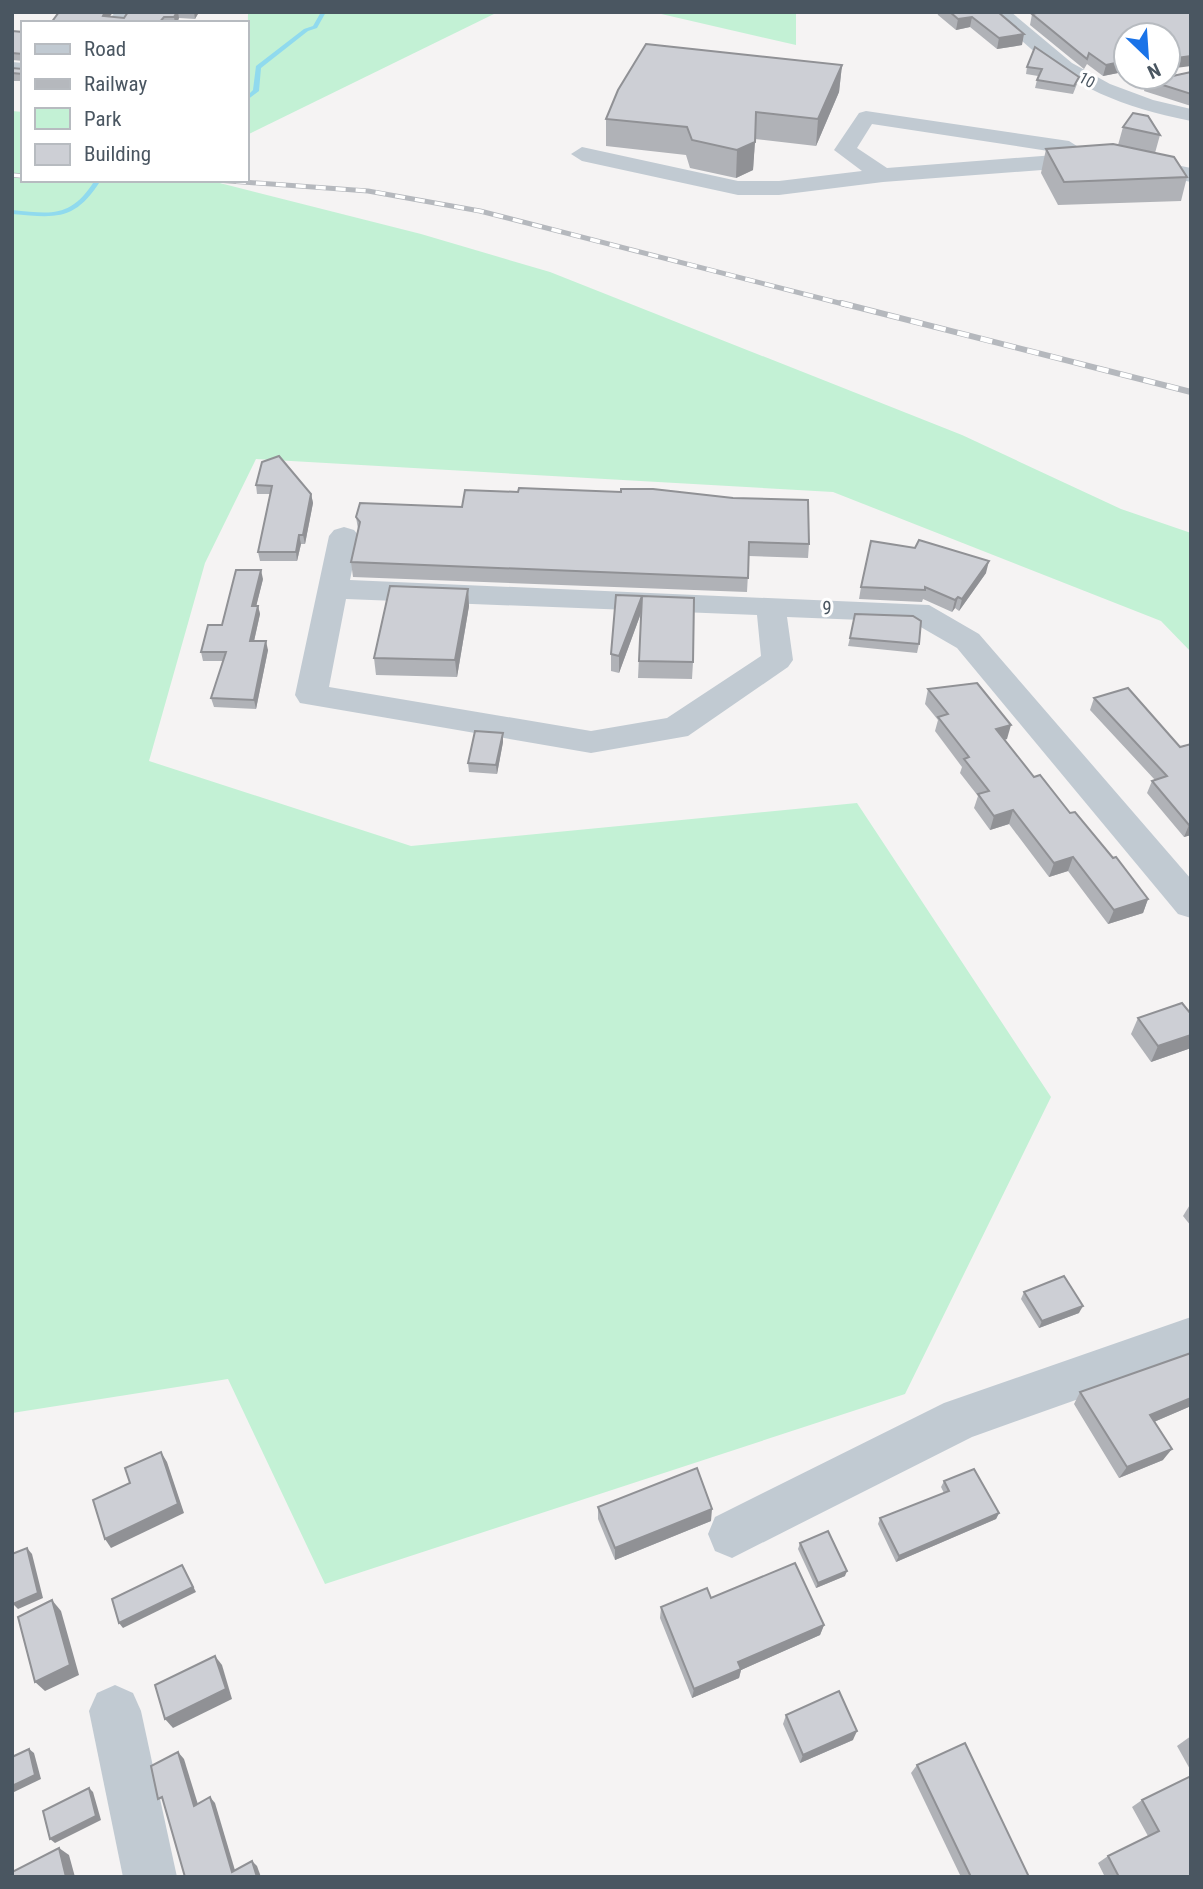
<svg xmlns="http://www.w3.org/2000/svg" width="1203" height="1889" font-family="'Roboto Condensed',sans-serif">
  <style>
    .green { fill: #c3f1d5 }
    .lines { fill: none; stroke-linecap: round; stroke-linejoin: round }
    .stream { fill: #90daee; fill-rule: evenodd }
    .minor { fill: #c1cad2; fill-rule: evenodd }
    .rail-far1-casing { stroke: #b5b8bd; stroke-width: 5 }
    .rail-casing { stroke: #b5b8bd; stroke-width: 6 }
    .rail-far1 { stroke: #fff; stroke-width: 3.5; stroke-dasharray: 10; stroke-linecap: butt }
    .rail { stroke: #fff; stroke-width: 4.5; stroke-dasharray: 12; stroke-linecap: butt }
    .wall { fill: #b0b2b7 }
    .shaded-wall { fill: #909195 }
    .building { fill: #cdcfd5; stroke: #909195; stroke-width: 2 }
    .labels { text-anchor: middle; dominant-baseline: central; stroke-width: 6; stroke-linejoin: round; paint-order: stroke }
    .far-street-label { font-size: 16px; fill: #4a5661; stroke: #fff }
    .street-label { font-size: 19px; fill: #4a5661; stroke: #fff }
  </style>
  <rect width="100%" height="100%" fill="#f5f3f3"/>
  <g class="green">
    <polygon points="248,12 498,12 247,135"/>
    <polygon points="640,12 796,12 796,45 657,13"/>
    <polygon points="12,111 23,112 23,180 208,180 421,234 550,272 962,435 1121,509 1191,533 1191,652 1161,621 833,492 256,459 205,563 149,761 411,846 857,803 1051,1097 905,1394 325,1584 228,1379 12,1413"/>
  </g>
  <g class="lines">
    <g class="stream">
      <polygon points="321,12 326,12 317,28 308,31 261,68 259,91 247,100 247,96 253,90 256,66 304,29 313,26"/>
      <path d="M95 180H101C75 221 57 218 12 214V210C53 214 71 218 95 180Z"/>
    </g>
    <g class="minor">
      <polygon points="115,12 134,12 126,23 107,23"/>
      <path d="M990 12H1011L1072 63 1110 84 1153 100 1191 109V121C1122 107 1074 88 1022 41 1011 32 998 23 990 12Z"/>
      <polygon points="12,62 23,63 23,75 12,74"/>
      <path d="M866 111 1069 141 1080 148 1070 154 1107 151 1191 168V182L1107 165 883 182 779 195H738L582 161 571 154 582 147 738 181H779L862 171 834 150 859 113ZM872 124 1068 154 887 168 857 148Z"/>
      <path d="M344 527 354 530 359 536 350 580 929 605 979 634 1191 879V918L1178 914 957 648 912 622 787 617 793 660 788 667 688 736 591 753 300 703 295 695 329 536 334 530ZM346 599 757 615 761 656 667 718 591 731 329 687Z"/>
      <polygon points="1191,1317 1191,1359 972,1437 732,1558 715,1551 708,1534 715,1517 944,1403"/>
      <polygon points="115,1685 133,1693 141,1711 177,1877 123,1877 89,1711 97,1693"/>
    </g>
    <defs>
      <g id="rail-far1">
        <polyline points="12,175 23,176"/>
        <polyline points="216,180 368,191 480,211 847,305"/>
      </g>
      <polyline id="rail" points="841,303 1191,392"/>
    </defs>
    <use href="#rail-far1" class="rail-far1-casing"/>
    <use href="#rail" class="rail-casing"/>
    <use href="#rail-far1" class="rail-far1"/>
    <use href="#rail" class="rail"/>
  </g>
  <g class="wall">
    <polygon points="59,12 113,12 110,16 124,18 128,12 199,12 195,19 179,18 177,23 51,23"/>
    <polygon points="937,12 998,12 1022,45 997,49 970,27 956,30 938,15"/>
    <polygon points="1032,14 1126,35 1126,77 1139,77 1126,78 1118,73 1103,76 1087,64 1084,69 1030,25"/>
    <polygon points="12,31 23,32 23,61 12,60"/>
    <polygon points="1035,47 1077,84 1073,94 1035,88 1038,76 1026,74 1027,67"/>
    <polygon points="23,64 23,81 12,81 12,68 23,69"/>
    <polygon points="842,65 839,92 816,146 755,139 753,170 736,178 690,168 686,155 606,146 606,119"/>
    <polygon points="1191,72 1191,106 1144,91 1147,80"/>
    <polygon points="1123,127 1160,135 1155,153 1187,177 1181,201 1058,205 1041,173 1046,149 1118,145"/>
    <polygon points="262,462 311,494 313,503 305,544 301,544 297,561 260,561 258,552 270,494 257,494 256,485"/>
    <polygon points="518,492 621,492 809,544 808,558 749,556 747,592 353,577 351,562 358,529 356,517 462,507"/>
    <polygon points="986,573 959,611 955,608 952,612 923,599 922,602 859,599 861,587"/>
    <polygon points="263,579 256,606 258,606 260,614 254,641 268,650 256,709 214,707 211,698 223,661 203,661 201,652 222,625"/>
    <polygon points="468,589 469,606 457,677 376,675 374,658"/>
    <polygon points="642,596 693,662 692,679 638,678 641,613 619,673 611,671 611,654"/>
    <polygon points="850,638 919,644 917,653 848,646"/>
    <polygon points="928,689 1007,739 1004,740 1034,777 1070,813 1148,899 1143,913 1108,924 1068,871 1049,877 1009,824 990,830 974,808 978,796 960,773 962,767 935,731 938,720 925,704"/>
    <polygon points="1094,698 1180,747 1191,835 1184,837 1147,793 1152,781 1155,780 1090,710"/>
    <polygon points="503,733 503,742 497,774 469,772 468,763"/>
    <polygon points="1191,1014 1191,1048 1151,1062 1131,1034 1138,1018"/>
    <polygon points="1191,1203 1191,1226 1183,1216"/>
    <polygon points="1024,1292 1079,1313 1039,1328 1021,1299"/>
    <polygon points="1191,1353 1191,1406 1154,1422 1163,1460 1119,1478 1074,1404 1080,1392"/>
    <polygon points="944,1481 999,1513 996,1519 896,1562 878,1524 880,1518 944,1493 941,1487"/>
    <polygon points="598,1507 711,1521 615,1560 598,1519"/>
    <polygon points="800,1543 845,1576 816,1588 798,1549"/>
    <polygon points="711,1598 824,1625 820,1635 741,1670 739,1678 692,1698 660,1618 661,1607"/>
    <polygon points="786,1715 853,1740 800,1763 783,1724"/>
    <polygon points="1191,1736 1191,1771 1177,1746"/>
    <polygon points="917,1765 1029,1877 961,1877 911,1773"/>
    <polygon points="1142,1800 1191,1877 1105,1877 1098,1863 1108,1856 1148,1836 1132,1807"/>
  </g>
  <g class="shaded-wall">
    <polygon points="105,12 113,12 105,23 103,16"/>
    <polygon points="177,12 178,12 179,18 177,23 175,23 174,17"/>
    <polygon points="194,12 199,12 195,19"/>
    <polygon points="972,17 970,27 956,30 958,19"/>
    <polygon points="1024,34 1022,45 997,49 999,38"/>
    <polygon points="1191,56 1191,66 1168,69 1168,64 1170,59"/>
    <polygon points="1120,62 1118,73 1103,76 1106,65"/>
    <polygon points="842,65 839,92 816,146 818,119"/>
    <polygon points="755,142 753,170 736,178 737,150"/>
    <polygon points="311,494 313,503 305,544 303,535"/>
    <polygon points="299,535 301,544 297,561 296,552"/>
    <polygon points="989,561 986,573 959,611 962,599"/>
    <polygon points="261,570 263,579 254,615 252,606"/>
    <polygon points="468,589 469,606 457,677 455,660"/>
    <polygon points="642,596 641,613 619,673 619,656"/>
    <polygon points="958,597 955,608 952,612 955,600"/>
    <polygon points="258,606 260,614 252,650 250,641"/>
    <polygon points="266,641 268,650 256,709 254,700"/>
    <polygon points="1011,725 1007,739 992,743 996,729"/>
    <polygon points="503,733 503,742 497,774 496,765"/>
    <polygon points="1013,810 1009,824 990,830 994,816"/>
    <polygon points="1191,824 1191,835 1184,837 1189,825"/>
    <polygon points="1073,857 1068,871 1049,877 1054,863"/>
    <polygon points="1148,899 1143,913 1108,924 1114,910"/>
    <polygon points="1191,1035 1191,1048 1151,1062 1158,1046"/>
    <polygon points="1083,1306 1079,1313 1039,1328 1042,1321"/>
    <polygon points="1191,1398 1191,1406 1142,1427 1150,1415"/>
    <polygon points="1172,1449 1163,1460 1119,1478 1127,1467"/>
    <polygon points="161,1452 167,1462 184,1513 111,1548 105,1539"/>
    <polygon points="712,1509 711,1521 615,1560 615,1548"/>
    <polygon points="999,1513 996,1519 896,1562 899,1556"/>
    <polygon points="27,1548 32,1554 43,1598 18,1609 13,1604"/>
    <polygon points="182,1565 196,1592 123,1628 119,1623"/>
    <polygon points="847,1571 845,1576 816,1588 818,1583"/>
    <polygon points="52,1600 61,1611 79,1675 45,1691 35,1682"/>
    <polygon points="824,1625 820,1635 741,1670 739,1678 692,1698 694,1689 738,1662"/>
    <polygon points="215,1656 222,1665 232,1699 173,1728 165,1719"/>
    <polygon points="857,1731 853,1740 800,1763 803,1755"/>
    <polygon points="29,1749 34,1753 41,1779 12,1793 12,1786"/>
    <polygon points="178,1752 184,1759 200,1811 194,1806"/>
    <polygon points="89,1788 93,1792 101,1820 55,1843 50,1839"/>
    <polygon points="210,1797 215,1803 237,1877 232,1872"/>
    <polygon points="59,1848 69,1855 75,1877 66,1877"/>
    <polygon points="252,1861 257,1866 261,1877 257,1877"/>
  </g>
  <g class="building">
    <polygon points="59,12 105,12 103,16 124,18 128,12 177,12 174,17 164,17 159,23 51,23"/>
    <polygon points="950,12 998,12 1024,34 999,38 972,17 958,19"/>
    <polygon points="1041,12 1191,12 1191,56 1170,59 1168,64 1168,35 1126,35 1126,66 1120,62 1106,65 1089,53 1087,59 1032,14"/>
    <polygon points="12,31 23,32 23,54 12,53"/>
    <polygon points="646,44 842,65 818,119 756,112 755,142 737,150 692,140 687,127 606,119 618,90"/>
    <polygon points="1035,47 1079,77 1074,86 1037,80 1042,69 1027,67"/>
    <polygon points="23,64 23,74 12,73 12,68 23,69"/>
    <polygon points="1191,72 1191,94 1147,80 1168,77"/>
    <polygon points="1133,113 1148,116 1160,135 1123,127"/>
    <polygon points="1113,144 1174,157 1187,177 1064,182 1046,149"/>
    <polygon points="279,456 311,494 303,535 299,535 296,552 258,552 272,486 256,485 262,462"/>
    <polygon points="519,488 621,492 621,489 653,489 733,498 808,500 809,544 749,542 748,578 351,562 360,522 356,517 360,503 462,507 465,490 518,492"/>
    <polygon points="919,540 989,561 962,599 958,597 955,600 925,587 925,590 861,587 871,541 915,548"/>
    <polygon points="236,570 261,570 252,606 258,606 250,641 266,641 254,700 211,698 226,652 201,652 208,625 222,625"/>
    <polygon points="390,586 468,589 455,660 374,658"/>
    <polygon points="616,595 642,596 619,656 611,654"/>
    <polygon points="642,596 694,598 693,662 639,661"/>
    <polygon points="855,614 913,616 921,621 919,644 850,638"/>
    <polygon points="977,683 1011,725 996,729 1034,777 1040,775 1070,813 1075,812 1113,858 1116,857 1148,899 1114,910 1073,857 1054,863 1013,810 994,816 978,794 989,791 964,759 969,757 938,717 948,714 928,689"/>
    <polygon points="1128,688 1180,747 1191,744 1191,824 1189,825 1152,781 1167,776 1094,698"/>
    <polygon points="475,731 503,733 496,765 468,763"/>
    <polygon points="1182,1003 1191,1014 1191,1035 1158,1046 1138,1018"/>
    <polygon points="1064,1276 1083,1306 1042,1321 1024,1292"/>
    <polygon points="1191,1353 1191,1398 1150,1415 1172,1449 1127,1467 1080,1392"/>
    <polygon points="161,1452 178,1504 105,1539 93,1500 130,1483 125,1468"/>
    <polygon points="697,1468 712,1509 615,1548 598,1507"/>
    <polygon points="974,1469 999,1513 899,1556 880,1518 949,1491 944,1481"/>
    <polygon points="828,1531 847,1571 818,1583 800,1543"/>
    <polygon points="27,1548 38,1593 13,1604 12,1554"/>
    <polygon points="795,1563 824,1625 738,1662 741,1669 694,1689 661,1607 707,1588 711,1598"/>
    <polygon points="182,1565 193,1587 119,1623 112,1599"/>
    <polygon points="52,1600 70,1665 35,1682 18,1617"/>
    <polygon points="215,1656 226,1689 165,1719 155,1685"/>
    <polygon points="839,1691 857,1731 803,1755 786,1715"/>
    <polygon points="965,1743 1029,1877 971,1877 917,1765"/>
    <polygon points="29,1749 35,1775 12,1786 12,1757"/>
    <polygon points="178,1752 194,1806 210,1797 232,1872 252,1861 257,1877 185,1877 162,1797 158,1799 151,1766"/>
    <polygon points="1191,1776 1191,1877 1119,1877 1108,1856 1159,1831 1142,1800"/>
    <polygon points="89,1788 96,1816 50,1839 43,1811"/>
    <polygon points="59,1848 66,1877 12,1877 12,1872"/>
  </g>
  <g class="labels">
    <g class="far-street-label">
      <text transform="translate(1087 80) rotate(29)">10</text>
    </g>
    <g class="street-label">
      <text transform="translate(827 608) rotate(2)">9</text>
    </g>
  </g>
  <rect width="1203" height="1889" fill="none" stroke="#4a5661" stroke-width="28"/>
  <rect x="21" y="21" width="228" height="161" fill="#ffffff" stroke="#b7bbc0" stroke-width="2"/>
  <rect x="35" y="44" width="35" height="10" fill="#c1cad2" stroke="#b7bbc0" stroke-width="2"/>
  <text x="84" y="56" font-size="21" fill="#4a5661">Road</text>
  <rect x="35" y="79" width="35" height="10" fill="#b5b8bd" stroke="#b7bbc0" stroke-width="2"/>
  <text x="84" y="91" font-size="21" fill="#4a5661">Railway</text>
  <rect x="35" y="108" width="35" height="21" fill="#c3f1d5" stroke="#b7bbc0" stroke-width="2"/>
  <text x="84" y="126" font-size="21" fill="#4a5661">Park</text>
  <rect x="35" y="144" width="35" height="21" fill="#cdcfd5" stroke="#b7bbc0" stroke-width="2"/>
  <text x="84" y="161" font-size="21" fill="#4a5661">Building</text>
  <g transform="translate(1147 56) rotate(155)"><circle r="33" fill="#ffffff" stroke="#b7bbc0" stroke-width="2"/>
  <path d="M0-5L12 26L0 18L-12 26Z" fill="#1a73e8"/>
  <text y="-10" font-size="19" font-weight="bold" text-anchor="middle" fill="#4a5661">N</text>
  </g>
</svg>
